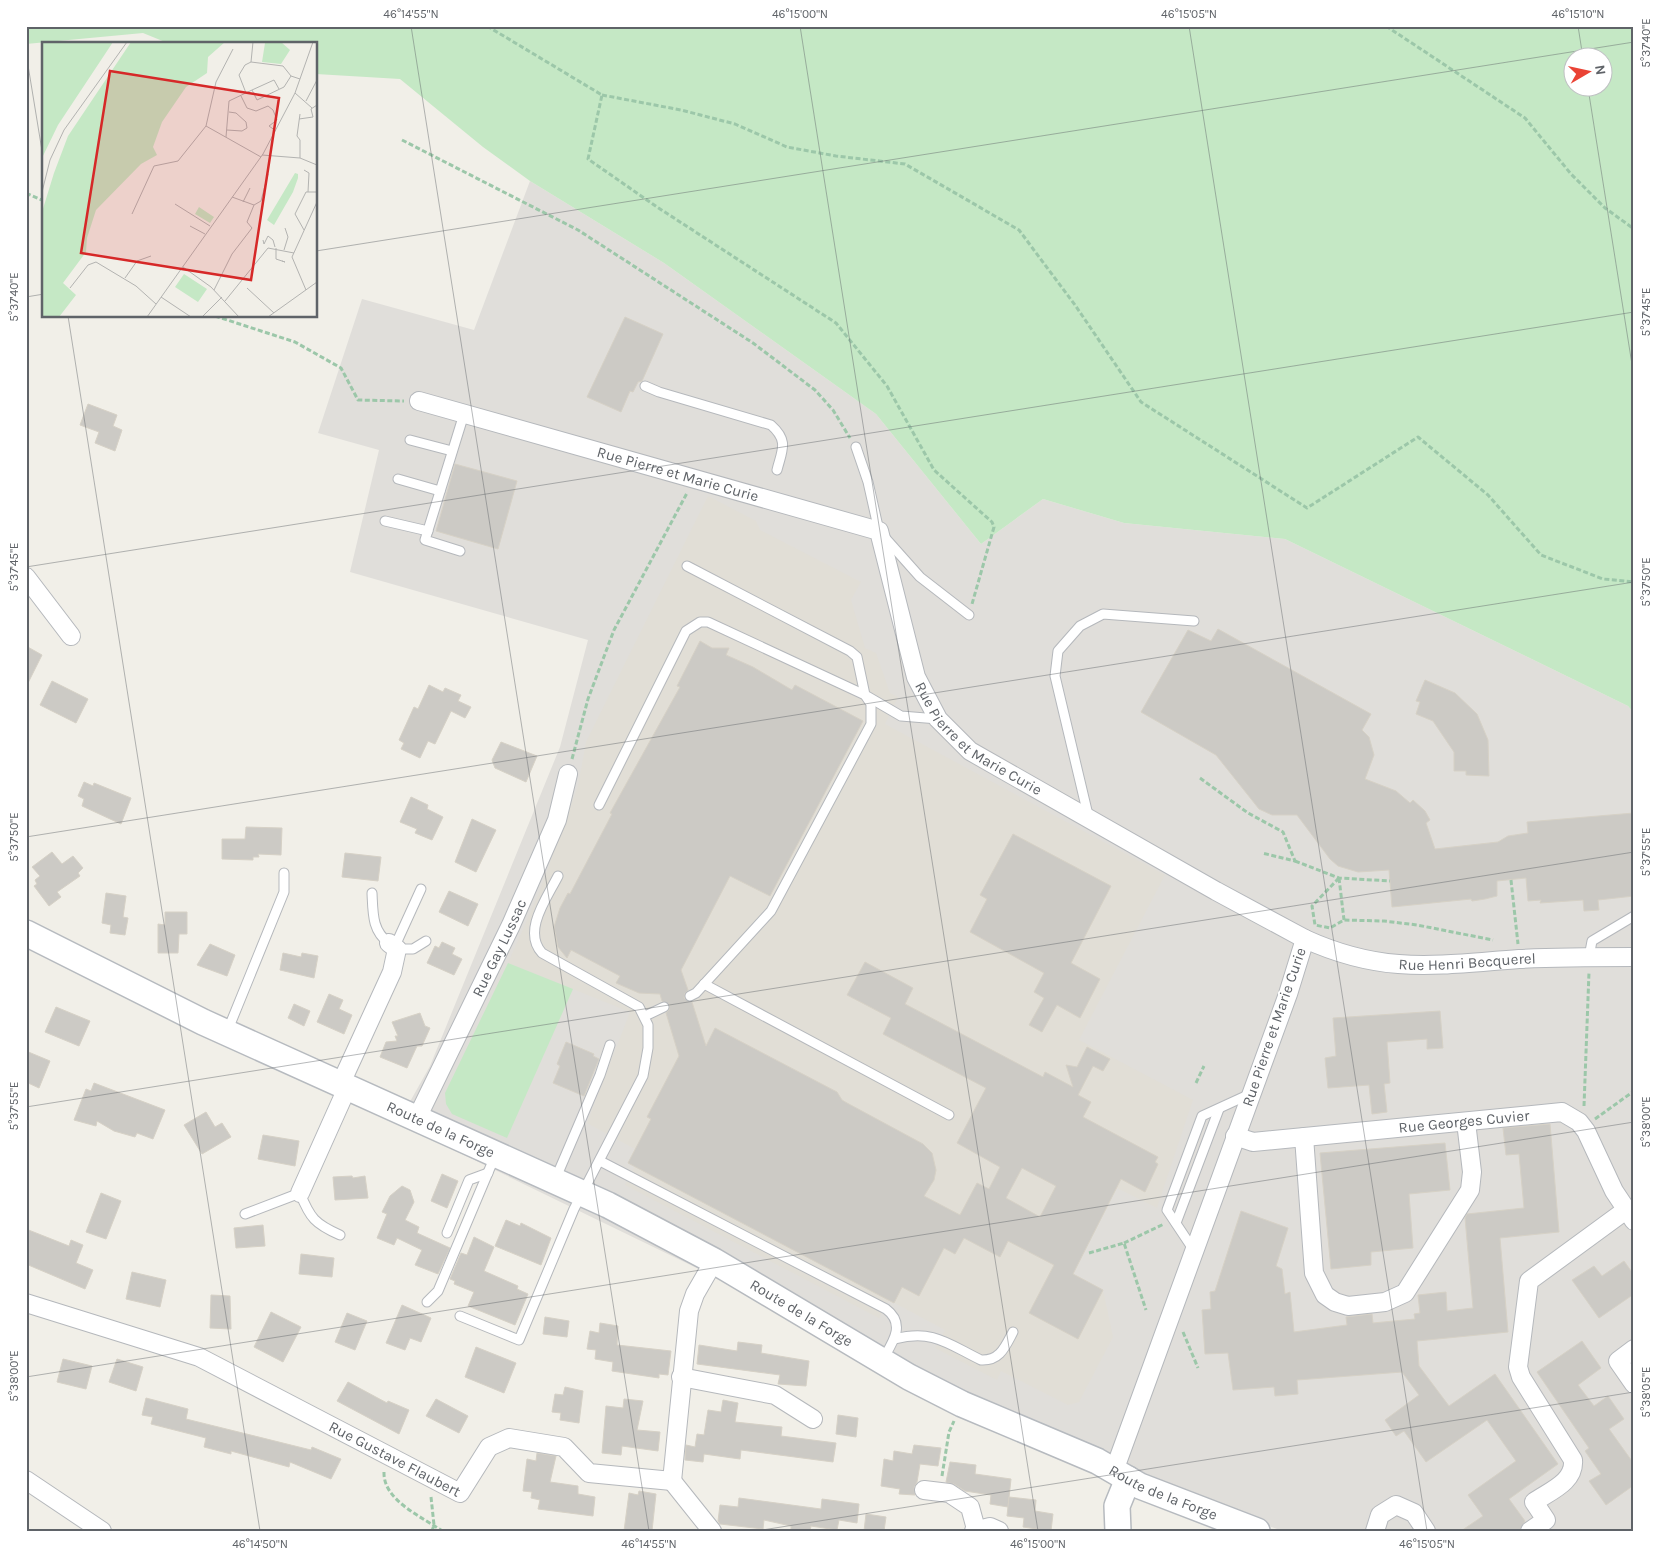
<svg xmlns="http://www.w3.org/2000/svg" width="1660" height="1557" font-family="Karla,sans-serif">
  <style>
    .industrial { fill: #e0deda }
    .education { fill: #e1ded6 }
    .green { fill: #c5e8c5; fill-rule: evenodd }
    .building { fill: #cccac5; stroke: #d6d1c6; fill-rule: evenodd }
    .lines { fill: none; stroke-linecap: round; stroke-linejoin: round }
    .lane-casing { stroke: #b5b8bc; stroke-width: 11 }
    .street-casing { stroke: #b5b8bc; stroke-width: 20 }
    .secondary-casing { stroke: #b6babf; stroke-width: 28 }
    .path { stroke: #9cc7a9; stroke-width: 3; stroke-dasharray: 5 2.5; stroke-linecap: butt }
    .lane { stroke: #fff; stroke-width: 9 }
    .street { stroke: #fff; stroke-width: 18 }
    .secondary { stroke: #fff; stroke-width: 25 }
    .ticks { fill: none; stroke: #5f6368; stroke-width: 1; stroke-opacity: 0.45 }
    .labels { text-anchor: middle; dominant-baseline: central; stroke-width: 4; stroke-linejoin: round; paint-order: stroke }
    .street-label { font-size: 15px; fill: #5f6368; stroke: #fff }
    .inset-road { fill: none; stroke: #b3b3b1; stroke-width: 1 }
    .view { fill: #d62828; fill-opacity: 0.15; stroke: #d62828; stroke-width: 2.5 }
    .inset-edge { fill: none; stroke: #5f6368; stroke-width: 2.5 }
    .neatline { fill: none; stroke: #5f6368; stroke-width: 2 }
    .ticks-label { font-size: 12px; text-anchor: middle; fill: #5f6368 }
  </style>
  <rect width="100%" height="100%" fill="#f1efe8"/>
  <polygon class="industrial" points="530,181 664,263 876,414 981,544 1043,499 1124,523 1285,539 1628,706 1634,713 1634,1531 1283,1531 1117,1472 398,1123 430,1066 560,747 588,640 350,572 379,450 318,433 362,299 474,330"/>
  <polygon class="education" points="708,496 756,521 760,530 861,582 851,600 865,648 876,653 890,693 898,697 885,724 1165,875 1079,1040 1193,1100 1157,1208 1117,1188 1073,1274 1103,1290 1113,1337 1079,1402 1068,1405 1001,1371 997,1380 935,1348 945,1330 889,1300 879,1318 625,1185 635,1166 628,1163 635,1149 587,1123 630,1012 508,963 539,893 578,786 586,742"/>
  <g class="green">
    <path d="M26 26H1634V713L1628 706 1285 539 1124 523 1043 499 981 544 876 414 664 263 530 181 483 147 400 79 316 74V44H170L143 33 26 44ZM1572 58H1602V88H1572Z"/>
    <polygon points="508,963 573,989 507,1138 452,1114 446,1104 445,1093"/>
  </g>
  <g class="building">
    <polygon points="625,317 663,334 642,381 638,382 633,392 630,391 621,412 587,397"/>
    <polygon points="88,404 117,415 113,426 122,430 115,451 95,443 99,432 80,425"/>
    <polygon points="455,464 517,481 498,549 436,531"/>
    <polygon points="1218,629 1371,714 1362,730 1369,737 1374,755 1365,779 1396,791 1410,803 1413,800 1425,811 1430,820 1426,823 1435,849 1498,842 1508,836 1528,833 1527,822 1634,813 1634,896 1598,900 1599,910 1584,911 1583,900 1540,903 1541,900 1528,901 1526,878 1497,881 1497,896 1485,899 1472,901 1471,899 1392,907 1389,870 1358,872 1338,866 1330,859 1297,815 1272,815 1259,809 1216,755 1141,712 1188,630 1211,641"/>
    <path d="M700 641 712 648H729L726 655 753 667 792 690 795 685 863 721 770 896 730 876 681 970 688 990 685 993 684 998 692 1002 706 1046 715 1028 837 1092 842 1100 847 1103 923 1144 932 1153 936 1170 934 1180 924 1196 960 1215 977 1183 989 1189 1000 1167 957 1143 986 1088 883 1034 891 1018 847 995 865 962 913 988 905 1004 1043 1077 1045 1072 1073 1087 1066 1065 1077 1067 1087 1047 1110 1059 1103 1071 1093 1066 1078 1095 1091 1102 1083 1117 1158 1157 1155 1162 1158 1164 1145 1192 1121 1179 1073 1274 1103 1290 1078 1339 1029 1313 1054 1265 1008 1241 1000 1257 964 1238 955 1254 944 1248 919 1296 902 1287 894 1303 628 1163 651 1119 647 1117 679 1056 666 1013 669 1010 670 1005 662 1001 660 994 639 993 616 983 620 976 571 950 567 958 558 947 554 927 560 908 568 893 570 894 612 814 610 813 680 687 677 686ZM1022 1168 1056 1186 1040 1217 1006 1198Z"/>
    <polygon points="26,646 42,655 26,687"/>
    <polygon points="1425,680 1455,693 1477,714 1488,740 1489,776 1466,775 1466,771 1454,771 1454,752 1433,721 1416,714 1420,702 1416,701"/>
    <polygon points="52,681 88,699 76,723 40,705"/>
    <polygon points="429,685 443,692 445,688 461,695 458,701 471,707 465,718 451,711 435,744 428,741 420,758 401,749 404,743 399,740 414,707 418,709"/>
    <polygon points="501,742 537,756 526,782 495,768 492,760"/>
    <polygon points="84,782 93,786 94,783 131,798 121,824 82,806 84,799 78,796"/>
    <polygon points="411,797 428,805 427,809 443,817 432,840 415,833 417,829 400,822"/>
    <polygon points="472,819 496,830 476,872 455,862"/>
    <polygon points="246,827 282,828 281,855 258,854 259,857 253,857 253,860 222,859 222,839 245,839"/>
    <polygon points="1013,834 1111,886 1071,963 1100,979 1080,1018 1057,1005 1042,1032 1029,1025 1044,998 1034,992 1044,973 970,932 987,899 980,895"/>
    <polygon points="52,852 62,864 73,856 83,868 78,873 80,876 57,892 61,897 49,906 34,886 37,884 35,880 40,876 32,867"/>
    <polygon points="345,853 381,857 378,881 342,877"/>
    <polygon points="449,891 478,904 468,926 439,912"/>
    <polygon points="106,893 126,896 123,917 128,918 125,935 110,933 111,925 102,923"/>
    <polygon points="165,912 187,912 187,934 179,934 178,953 158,953 158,924 165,925"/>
    <polygon points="442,942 455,948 452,954 462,959 454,975 427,963 435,946 439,948"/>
    <polygon points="210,944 235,955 227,976 197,965"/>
    <polygon points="283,953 301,957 302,953 318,956 314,978 280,970"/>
    <polygon points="329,994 343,1000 339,1009 352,1015 344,1034 317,1022"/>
    <polygon points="294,1004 310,1011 304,1026 288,1018"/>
    <polygon points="56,1007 90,1021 79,1046 45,1032"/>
    <polygon points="1440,1011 1443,1048 1427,1049 1427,1039 1387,1042 1390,1083 1384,1084 1387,1112 1372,1114 1369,1085 1328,1088 1325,1058 1336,1056 1333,1018"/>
    <polygon points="420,1013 425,1026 430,1028 422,1046 417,1046 407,1068 380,1057 386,1042 397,1041 395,1036 398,1036 392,1022"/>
    <polygon points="566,1042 594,1054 593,1056 599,1059 584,1096 553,1083 560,1066 557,1064"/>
    <polygon points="26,1051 50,1061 39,1088 26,1082"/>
    <polygon points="94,1083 165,1110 153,1139 137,1133 135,1137 114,1131 97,1121 96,1126 74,1120 86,1089 91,1091"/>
    <polygon points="206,1112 215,1127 222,1123 231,1137 202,1154 184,1125"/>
    <polygon points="1550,1124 1559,1232 1500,1238 1508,1332 1417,1341 1419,1366 1449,1406 1495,1374 1558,1464 1509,1499 1525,1521 1520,1531 1461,1531 1483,1516 1468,1495 1516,1461 1487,1420 1426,1462 1404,1431 1396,1436 1385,1420 1419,1395 1402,1372 1297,1380 1298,1394 1275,1396 1274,1387 1233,1390 1228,1353 1205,1354 1202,1310 1211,1309 1210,1292 1215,1291 1241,1211 1288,1228 1276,1266 1282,1269 1285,1294 1290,1292 1294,1332 1347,1325 1346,1317 1372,1314 1373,1323 1415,1319 1414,1314 1420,1313 1418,1295 1446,1292 1447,1311 1473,1308 1465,1218 1467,1214 1524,1208 1519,1154 1506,1155 1503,1128"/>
    <polygon points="263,1135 299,1141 295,1166 258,1159"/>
    <polygon points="1445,1143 1450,1190 1409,1194 1413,1248 1371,1252 1371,1265 1331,1269 1320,1153"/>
    <polygon points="442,1174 458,1181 447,1208 431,1201"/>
    <polygon points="352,1176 353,1178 365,1176 368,1198 335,1200 333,1177"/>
    <polygon points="402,1186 410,1190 414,1202 405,1220 419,1227 417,1233 450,1248 438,1274 415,1265 422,1250 397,1238 394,1245 377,1238 387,1214 382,1212 390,1196"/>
    <polygon points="101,1193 121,1201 106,1239 86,1232"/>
    <polygon points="506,1220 520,1226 521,1223 551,1238 541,1265 495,1246"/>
    <polygon points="263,1225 265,1246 236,1248 234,1228"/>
    <polygon points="26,1229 69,1246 71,1240 83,1245 76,1263 93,1270 85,1289 26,1264"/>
    <polygon points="474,1237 494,1247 484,1271 518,1286 517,1289 528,1294 515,1325 468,1306 474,1292 454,1284 455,1281 450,1279 461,1253 467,1255"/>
    <polygon points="301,1254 334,1258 332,1277 299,1274"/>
    <polygon points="1624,1261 1634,1275 1634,1294 1599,1318 1572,1280 1594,1266 1602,1276"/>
    <polygon points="132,1272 166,1280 160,1307 126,1299"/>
    <polygon points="211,1295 230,1296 231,1329 210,1328"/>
    <polygon points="402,1305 431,1318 421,1342 410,1338 405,1350 386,1343"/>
    <polygon points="271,1312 301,1327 283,1362 254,1347"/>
    <polygon points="347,1313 367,1321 355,1350 335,1342"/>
    <polygon points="545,1317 569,1321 567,1337 543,1334"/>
    <polygon points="600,1323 618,1326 617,1345 671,1351 668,1375 659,1374 659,1378 612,1371 613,1362 595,1359 596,1350 587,1349 590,1331 599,1333"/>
    <polygon points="1582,1341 1601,1368 1578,1385 1594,1406 1608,1396 1624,1419 1609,1429 1634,1464 1634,1485 1606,1505 1589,1481 1601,1474 1585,1451 1589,1448 1537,1372"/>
    <polygon points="738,1342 762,1345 761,1353 809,1361 806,1386 778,1384 780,1375 697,1364 699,1345 737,1351"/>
    <polygon points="476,1347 516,1363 504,1393 465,1377"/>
    <polygon points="63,1359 92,1366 86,1389 57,1382"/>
    <polygon points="117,1359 143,1367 136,1391 109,1382"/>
    <polygon points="348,1382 387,1403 388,1401 409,1410 399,1434 337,1401"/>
    <polygon points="565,1387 583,1391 579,1423 560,1420 561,1413 552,1412 555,1394 563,1395"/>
    <polygon points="146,1398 188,1409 186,1419 311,1450 312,1447 341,1459 331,1479 290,1462 289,1467 231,1451 231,1454 204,1447 206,1438 151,1424 153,1417 142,1415"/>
    <polygon points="436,1399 468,1416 459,1433 426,1416"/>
    <polygon points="624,1399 643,1401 637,1430 660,1432 658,1451 622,1446 621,1455 602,1453 606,1406 623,1408"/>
    <polygon points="723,1400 738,1403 735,1422 782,1427 781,1436 836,1443 833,1462 741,1450 740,1459 704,1454 703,1462 685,1460 686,1445 695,1447 697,1434 704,1435 708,1410 721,1412"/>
    <polygon points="838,1415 858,1418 856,1437 836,1434"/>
    <polygon points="914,1445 941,1448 938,1466 920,1464 917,1482 914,1488 915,1495 899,1494 900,1489 881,1486 884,1459 893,1461 894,1451 912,1454"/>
    <polygon points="537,1453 556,1456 550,1482 578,1486 578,1494 595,1497 593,1516 538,1509 540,1500 531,1498 532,1492 523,1491 527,1459 536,1461"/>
    <polygon points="950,1462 976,1465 975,1474 1011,1479 1008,1507 990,1504 991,1495 965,1491 954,1484 946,1482"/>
    <polygon points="639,1491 656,1494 652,1531 624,1531 629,1493 638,1495"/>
    <polygon points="1009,1497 1036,1500 1035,1511 1053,1514 1051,1531 1023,1527 1024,1518 1007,1516"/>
    <polygon points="739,1498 821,1509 822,1499 859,1504 857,1523 839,1520 837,1530 811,1526 810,1531 791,1531 791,1526 764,1520 763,1529 720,1524 718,1521 720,1505 738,1507"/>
    <polygon points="866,1514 886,1517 884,1531 864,1531"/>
  </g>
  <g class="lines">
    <defs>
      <g id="lane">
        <path d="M645 386 659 392 771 425C789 441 782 450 777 470"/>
        <polyline points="410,440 452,451"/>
        <polyline points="856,447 868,482 879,531 920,577 969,615"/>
        <polyline points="398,479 440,491"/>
        <polyline points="385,521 428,531"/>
        <polyline points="460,551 425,540 464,414"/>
        <polyline points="687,566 850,651 857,657 865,695 901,716 938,719"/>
        <polyline points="599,805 686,631 700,622 708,622 865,695 871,704 871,724 771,911 696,993 690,996"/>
        <polyline points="1089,819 1055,676 1058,651 1080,626 1103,614 1194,621"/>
        <path d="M372 893C373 913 372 931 389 943"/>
        <polyline points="395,946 421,889"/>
        <polyline points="397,949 413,949 426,941"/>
        <polyline points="1589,957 1592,941 1634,916"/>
        <polyline points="704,984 949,1115"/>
        <polyline points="645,1016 664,1007"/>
        <polyline points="227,1032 284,892 284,873"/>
        <path d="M600 1161 886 1309C906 1324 893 1342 883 1359"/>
        <polyline points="555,1180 600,1075 610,1045"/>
        <path d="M245 1214 300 1193C310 1218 315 1224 340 1235"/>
        <polyline points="1176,1223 1219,1109"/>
        <polyline points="447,1233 469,1180 488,1173"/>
        <polyline points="1193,1249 1167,1210 1202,1116 1250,1094"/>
        <polyline points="427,1302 438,1291 495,1156"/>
        <path d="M460 1316 519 1340 574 1209 643 1076 648 1048V1025L639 1007 542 953C522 931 547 898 558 876"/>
        <path d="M895 1339C933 1329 948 1344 981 1360 1000 1361 1005 1347 1013 1332"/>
      </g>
      <g id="street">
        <path id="s1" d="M419 401 879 531 916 677 938 719 970 751 1216 891 1305 939 1288 994 1114 1471"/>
        <polyline points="26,577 71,636"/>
        <path id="s2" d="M1305 939C1384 975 1436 965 1519 959 1557 957 1595 957 1634 957"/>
        <polyline points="341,1083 392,972 397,949 389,943"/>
        <path id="s3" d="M417 1118 511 925 557 820 568 774"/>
        <path id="s4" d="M1235 1136 1253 1142 1562 1112 1579 1122 1586 1131 1614 1191 1634 1221"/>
        <polyline points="1304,1137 1314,1273 1325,1295 1335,1302 1348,1306 1385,1302 1405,1293 1470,1190 1472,1172 1466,1122"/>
        <polyline points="300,1193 348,1086"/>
        <path id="s5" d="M26 1303 199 1357 460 1493 489 1447 509 1438 564 1447 589 1473 672 1481 689 1311 695 1294 714 1261"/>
        <polyline points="1634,1349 1618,1361 1634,1384"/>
        <polyline points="681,1377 775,1395 813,1419"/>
        <polyline points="26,1480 102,1531"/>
        <polyline points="672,1481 712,1531"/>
        <polyline points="924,1490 949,1493 970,1507 976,1529"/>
        <polyline points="974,1531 990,1527 999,1531"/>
        <polyline points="1375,1531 1380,1515 1396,1505 1414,1513 1426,1531"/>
        <path d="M1530 1531 1546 1520 1534 1502C1550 1491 1575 1482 1573 1460L1521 1377 1518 1367 1529 1281 1626 1210"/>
      </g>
      <g id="secondary">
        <path id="s6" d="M26 933 203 1022 608 1205 714 1261 909 1377 962 1404 1097 1461 1140 1486 1257 1531"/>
        <polyline points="1118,1531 1117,1506 1128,1479"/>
      </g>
    </defs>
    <use href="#lane" class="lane-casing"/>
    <use href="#street" class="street-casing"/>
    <use href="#secondary" class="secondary-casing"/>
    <g class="path">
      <polyline points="487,26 602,95 588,159 657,207 836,323 887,386 934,470 992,522 994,527 972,604"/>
      <polyline points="1386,26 1525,118 1571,174 1605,208 1634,229"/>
      <polyline points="602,95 681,110 735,124 787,147 836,156 905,164 1019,230 1075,305 1141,402 1307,508 1418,437 1488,495 1541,555 1603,579 1634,582"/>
      <polyline points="402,140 578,230 753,343 815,390 833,410 850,438"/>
      <polyline points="26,193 44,201"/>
      <polyline points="215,316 295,342 341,368 358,400 404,401"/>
      <polyline points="572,759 588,699 614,630 687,493"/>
      <polyline points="1200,778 1248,813 1283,832 1295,861 1262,853"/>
      <polyline points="1295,861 1339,878 1390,881"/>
      <polyline points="1339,878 1312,906 1315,925 1330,928 1344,920 1384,921 1417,925 1493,940"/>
      <polyline points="1339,878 1344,920"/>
      <polyline points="1511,880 1518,944"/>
      <polyline points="1196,1083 1204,1066"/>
      <polyline points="1584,1106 1589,972"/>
      <polyline points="1595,1119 1634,1091"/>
      <polyline points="1124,1243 1164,1224"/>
      <polyline points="1089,1253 1124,1243 1146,1310"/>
      <polyline points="1183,1332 1198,1368"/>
      <path d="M384 1472C383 1501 423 1517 442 1531"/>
      <polyline points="942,1476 949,1432 954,1421"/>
      <polyline points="431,1497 434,1525 432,1531"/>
    </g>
    <use href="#lane" class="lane"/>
    <use href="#street" class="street"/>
    <use href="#secondary" class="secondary"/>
  </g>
  <path class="ticks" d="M411 26 649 1531M800 26 1038 1531M1189 26 1427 1531M1578 26 1583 58M26 27 32 26M26 53 44 163M1588 88 1634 377M316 251 1634 42M26 297 44 294M68 316 260 1531M26 567 1634 312M26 837 1634 582M26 1107 1634 852M26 1377 1634 1122M756 1531 1634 1392"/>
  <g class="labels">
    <g class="street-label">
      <text stroke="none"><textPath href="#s1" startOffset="269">Rue Pierre et Marie Curie</textPath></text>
      <text stroke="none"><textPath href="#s1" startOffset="719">Rue Pierre et Marie Curie</textPath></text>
      <text stroke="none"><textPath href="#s3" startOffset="189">Rue Gay Lussac</textPath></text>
      <text stroke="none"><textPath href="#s2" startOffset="166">Rue Henri Becquerel</textPath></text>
      <text transform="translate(1274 1027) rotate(-71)">Rue Pierre et Marie Curie</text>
      <text stroke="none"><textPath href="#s4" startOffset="231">Rue Georges Cuvier</textPath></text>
      <text stroke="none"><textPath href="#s6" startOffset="459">Route de la Forge</textPath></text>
      <text stroke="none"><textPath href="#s6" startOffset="864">Route de la Forge</textPath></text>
      <text stroke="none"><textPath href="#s5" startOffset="402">Rue Gustave Flaubert</textPath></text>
      <text stroke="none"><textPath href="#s6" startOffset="1269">Route de la Forge</textPath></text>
    </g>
  </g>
  <g transform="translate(42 42)">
    <rect width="275" height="275" fill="#f1efe8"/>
    <path d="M0 0H71L16 83 0 116ZM89 0H183L166 15 165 31 144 45 120 80 111 105 115 113 99 122 54 168 45 196 44 210 21 241 34 253 17 275H0V170L12 131 26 94ZM239 0 248 8 239 22 220 20 223 1ZM253 131 256 132V136L251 150 232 183 225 178ZM157 165 172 175 168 181 153 172ZM142 232 165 247 156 260 133 245Z" fill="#c5e8c5"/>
    <path class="inset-road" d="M209 20 241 24 249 34M237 47 232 38 210 48 215 58 242 45 249 34 258 37M204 51 197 33 203 23 209 20 211 0M253 51 270 66M199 54 205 66 214 69 226 64 231 68 235 78 227 84 234 89M264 59 275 38M257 77 271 75 269 67 275 63M164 84 174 40 191 7M185 88 200 89 205 86 204 80 194 71 187 70M184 95 187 59 210 48M220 113 258 116 275 123M258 116V98L255 94 258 72M262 128 267 131 266 150M0 150 8 118 22 88 85 0M201 160 208 146M133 162 168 184M212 163 219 159 226 132M90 172 112 124 136 119 164 84 219 115M148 184 163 192M262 188 253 172 264 150H275M221 198 222 202 226 194 231 198 233 205M234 206V217L243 220 240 219M242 208 246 195 243 186M141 225 169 245 197 275M83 236 95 219 109 214M28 246 46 223 54 220 94 244 114 262M205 246 232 271M172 248 190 212 210 186 205 180 212 163 190 155M264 248 250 215 275 160M119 255 149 275M183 259 226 206 252 211M105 275 221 112 253 51 271 0M160 275 180 255M226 275 275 240"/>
    <path class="view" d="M68 29 237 56 209 238 39 211Z"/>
    <rect width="275" height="275" class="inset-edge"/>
  </g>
  <rect width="1660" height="1557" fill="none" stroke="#ffffff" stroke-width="55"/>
  <g transform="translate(1588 72) rotate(81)"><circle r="24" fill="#ffffff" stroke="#bfc1c3"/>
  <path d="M0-4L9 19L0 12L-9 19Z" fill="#ea4335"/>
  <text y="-8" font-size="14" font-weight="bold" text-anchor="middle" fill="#5f6368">N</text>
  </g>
  <rect x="28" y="28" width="1604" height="1502" class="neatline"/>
  <g class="ticks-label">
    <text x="411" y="18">46°14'55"N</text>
    <text x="800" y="18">46°15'00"N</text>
    <text x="1189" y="18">46°15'05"N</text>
    <text x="1578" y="18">46°15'10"N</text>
    <text transform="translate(1646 43) rotate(-90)" y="4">5°37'40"E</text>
    <text transform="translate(14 297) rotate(-90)" y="4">5°37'40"E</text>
    <text transform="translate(1646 312) rotate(-90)" y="4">5°37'45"E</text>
    <text transform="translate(14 567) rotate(-90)" y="4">5°37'45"E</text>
    <text transform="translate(1646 582) rotate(-90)" y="4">5°37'50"E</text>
    <text transform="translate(14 837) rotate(-90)" y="4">5°37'50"E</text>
    <text transform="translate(1646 852) rotate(-90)" y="4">5°37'55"E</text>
    <text transform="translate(14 1106) rotate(-90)" y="4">5°37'55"E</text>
    <text transform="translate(1646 1122) rotate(-90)" y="4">5°38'00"E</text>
    <text transform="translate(14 1376) rotate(-90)" y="4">5°38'00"E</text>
    <text transform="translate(1646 1392) rotate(-90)" y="4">5°38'05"E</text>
    <text x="260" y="1548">46°14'50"N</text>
    <text x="649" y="1548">46°14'55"N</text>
    <text x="1038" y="1548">46°15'00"N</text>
    <text x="1427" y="1548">46°15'05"N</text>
  </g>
</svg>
